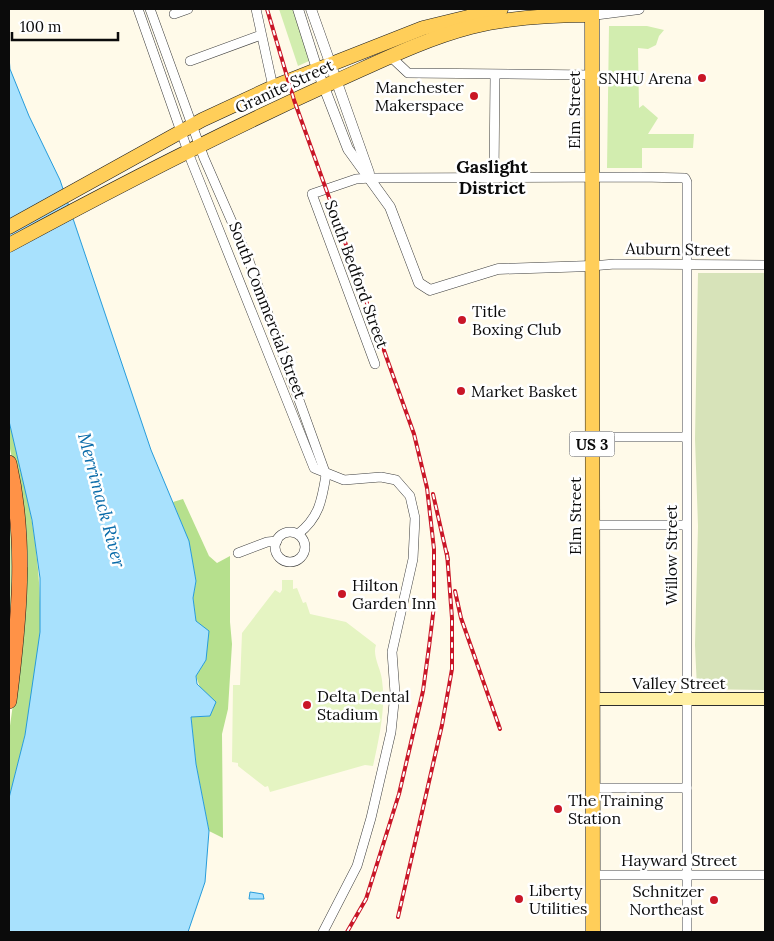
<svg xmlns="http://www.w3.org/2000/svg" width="774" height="941" font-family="Lora,serif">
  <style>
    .green { fill: #d2edaf }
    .forest { fill: #b6e08d }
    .cemetery { fill: #d7e3b9 }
    .pitch { fill: #e5f4c2 }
    .water { fill: #a8e1fd; stroke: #279cdb }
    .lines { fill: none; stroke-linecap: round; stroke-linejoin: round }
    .minor-casing { stroke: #3e3e3e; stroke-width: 10 }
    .tertiary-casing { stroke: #3e3e3e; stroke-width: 11 }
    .secondary-casing { stroke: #2d2d2d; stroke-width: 14 }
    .primary-casing { stroke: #1c1c1c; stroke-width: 15 }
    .motorway-casing { stroke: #1c1c1c; stroke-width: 16 }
    .minor { stroke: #fff; stroke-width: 9 }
    .tertiary { stroke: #fff; stroke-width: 10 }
    .secondary { stroke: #fff0a4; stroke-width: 12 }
    .primary { stroke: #ffce59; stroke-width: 14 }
    .motorway { stroke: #ff9247; stroke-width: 15 }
    .rail-casing { stroke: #c91627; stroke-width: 4 }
    .rail { stroke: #fff; stroke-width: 2; stroke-dasharray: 5.5; stroke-linecap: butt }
    .poi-dot { fill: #c91627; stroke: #fff; stroke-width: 2 }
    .labels { text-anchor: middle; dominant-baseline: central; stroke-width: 5; stroke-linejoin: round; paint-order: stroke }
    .shield { fill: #fff; stroke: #545454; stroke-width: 1 }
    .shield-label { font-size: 15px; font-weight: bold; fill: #0b0b0b }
    .poi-label { font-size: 16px; fill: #0b0b0b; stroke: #fff; text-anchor: start }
    .street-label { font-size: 16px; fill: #0b0b0b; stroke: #fff }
    .neighbourhood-label { font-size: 18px; font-weight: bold; fill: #0b0b0b; stroke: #fff }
    .water-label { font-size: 18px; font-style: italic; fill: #096ba9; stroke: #fff }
  </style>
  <rect width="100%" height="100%" fill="#fffae9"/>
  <g class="green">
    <polygon points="279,9 294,9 309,61 298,66"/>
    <polygon points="609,26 647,26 664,30 659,36 656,45 648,49 638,48 639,108 643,105 658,118 648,134 694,134 693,148 642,148 642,168 607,168"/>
    <polygon points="9,505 13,534 12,614 9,614"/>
  </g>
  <g class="forest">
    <path d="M9 421C28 489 42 559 40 630 39 687 23 744 9 798V733L20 653 26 568 28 567 26 525 9 444Z"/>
    <polygon points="183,499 209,556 217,563 230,556 230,622 232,644 228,709 222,734 223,838 209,831 196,764 191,717 210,716 196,676 206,660 196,621 193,598 196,581 189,542 173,502"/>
  </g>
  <polygon class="cemetery" points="698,273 765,273 765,690 697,689 695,645 698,526 695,439"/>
  <path class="pitch" d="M282 580H293V589L297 588 303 603 306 602 310 614 346 622 376 645C372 656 381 669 382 680 386 708 379 739 373 766L365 765 270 792 268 786 265 787 238 766V763L232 762 233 685H240L242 633 275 590 280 593 282 590Z"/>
  <g class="water">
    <polygon points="9,57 10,69 29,116 60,180 151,450 189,541 196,581 193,598 196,621 209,631 206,660 196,676 197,684 216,702 210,716 191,717 196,764 209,831 205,882 188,932 9,932 9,798 25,735 40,632 40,578 32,520 9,421"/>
    <polygon points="250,892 263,894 264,899 249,899"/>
  </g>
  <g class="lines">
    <defs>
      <g id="minor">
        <polyline points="138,9 191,160 314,468 344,480 381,477 396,480 410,496 415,518 413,559 392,652 395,693 391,732 371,818 357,866 323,932"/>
        <polyline points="150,9 204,158 249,261 326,475"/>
        <polyline points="256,9 273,87"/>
        <polyline points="174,14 188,9"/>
        <polyline points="391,57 408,73 592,75"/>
        <polyline points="190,61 261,35"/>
        <polyline points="494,177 495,75"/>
        <polyline points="591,266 615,264 765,265"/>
        <polyline points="375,364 312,194 356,179 370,178 641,177 685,178 687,182 687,932"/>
        <polyline points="592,437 686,437"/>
        <polyline points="592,525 685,525"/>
        <circle cx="290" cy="547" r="15"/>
        <path d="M298 534C319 518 322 500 326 475"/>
        <polyline points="238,553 267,542 277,541"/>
        <polyline points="593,788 687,788"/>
        <polyline points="593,875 765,875"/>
      </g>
      <g id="tertiary">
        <polyline points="298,9 317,69 348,149 390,207 419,283 430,290 498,269 591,266"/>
        <polyline points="311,9 369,173"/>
        <polyline points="592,15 639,9"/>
      </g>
      <polyline id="secondary" points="593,699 765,699"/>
      <g id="primary">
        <polyline points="592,9 593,932"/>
        <polyline points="9,227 202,120 273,87 423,28 501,9"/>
        <path d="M9 245C114 188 219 134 327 85 375 64 421 40 471 27 511 17 551 15 592 15"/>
      </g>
      <path id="motorway" d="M9 463C27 542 19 622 9 701"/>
    </defs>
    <use href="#minor" class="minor-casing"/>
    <use href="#tertiary" class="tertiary-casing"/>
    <use href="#secondary" class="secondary-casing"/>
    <use href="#primary" class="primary-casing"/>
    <use href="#motorway" class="motorway-casing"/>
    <use href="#minor" class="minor"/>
    <use href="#tertiary" class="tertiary"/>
    <use href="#secondary" class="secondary"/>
    <use href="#primary" class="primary"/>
    <use href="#motorway" class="motorway"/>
    <defs>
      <g id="rail">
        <polyline points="267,9 294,100 414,434 427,488 434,549 434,606 429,647 423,691 399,794 366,899 347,932"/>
        <polyline points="433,494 448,560"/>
        <polyline points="455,591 461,618 500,729"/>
        <polyline points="398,917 442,725 452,669 452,618 447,553"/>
      </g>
    </defs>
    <use href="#rail" class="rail-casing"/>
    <use href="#rail" class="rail"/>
  </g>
  <g class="poi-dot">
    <circle cx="702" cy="78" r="5"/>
    <circle cx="474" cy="96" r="5"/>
    <circle cx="462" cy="320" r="5"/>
    <circle cx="461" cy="391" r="5"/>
    <circle cx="342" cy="594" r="5"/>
    <circle cx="307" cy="705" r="5"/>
    <circle cx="558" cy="809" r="5"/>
    <circle cx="519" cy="899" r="5"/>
    <circle cx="714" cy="900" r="5"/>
  </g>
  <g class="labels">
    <rect class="shield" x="569.5" y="431.5" width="45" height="25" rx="4"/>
    <g class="shield-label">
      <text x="592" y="444">US 3</text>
    </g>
    <g class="poi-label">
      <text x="692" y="78" text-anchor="end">SNHU Arena</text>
      <text x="464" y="87" text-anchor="end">Manchester<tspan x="464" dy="18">Makerspace</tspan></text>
      <text x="472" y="311">Title<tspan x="472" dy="18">Boxing Club</tspan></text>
      <text x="471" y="391">Market Basket</text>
      <text x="352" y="585">Hilton<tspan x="352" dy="18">Garden Inn</tspan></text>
      <text x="317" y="696">Delta Dental<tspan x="317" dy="18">Stadium</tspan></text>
      <text x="568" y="800">The Training<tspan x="568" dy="18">Station</tspan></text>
      <text x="529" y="890">Liberty<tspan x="529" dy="18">Utilities</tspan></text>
      <text x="704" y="891" text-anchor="end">Schnitzer<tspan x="704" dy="18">Northeast</tspan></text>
    </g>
    <g class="street-label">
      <text transform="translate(284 86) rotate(-25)">Granite Street</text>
      <text transform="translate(574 110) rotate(-90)">Elm Street</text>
      <text transform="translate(678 249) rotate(1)">Auburn Street</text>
      <text transform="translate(357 274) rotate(70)">South Bedford Street</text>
      <text transform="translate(268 310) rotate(69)">South Commercial Street</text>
      <text transform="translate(575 516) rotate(-90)">Elm Street</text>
      <text transform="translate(671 555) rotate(-90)">Willow Street</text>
      <text x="679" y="683">Valley Street</text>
      <text x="679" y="860">Hayward Street</text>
    </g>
    <g class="neighbourhood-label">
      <text x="492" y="166">Gaslight<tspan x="492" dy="21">District</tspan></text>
    </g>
    <g class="water-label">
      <text transform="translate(102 500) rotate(75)">Merrimack River</text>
    </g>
  </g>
  <rect width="774" height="941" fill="none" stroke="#0b0b0b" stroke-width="20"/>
  <path d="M12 32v8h106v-8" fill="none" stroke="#0b0b0b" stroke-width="2.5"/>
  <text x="20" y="32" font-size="15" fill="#0b0b0b" stroke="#ffffff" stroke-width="4" paint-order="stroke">100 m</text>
</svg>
